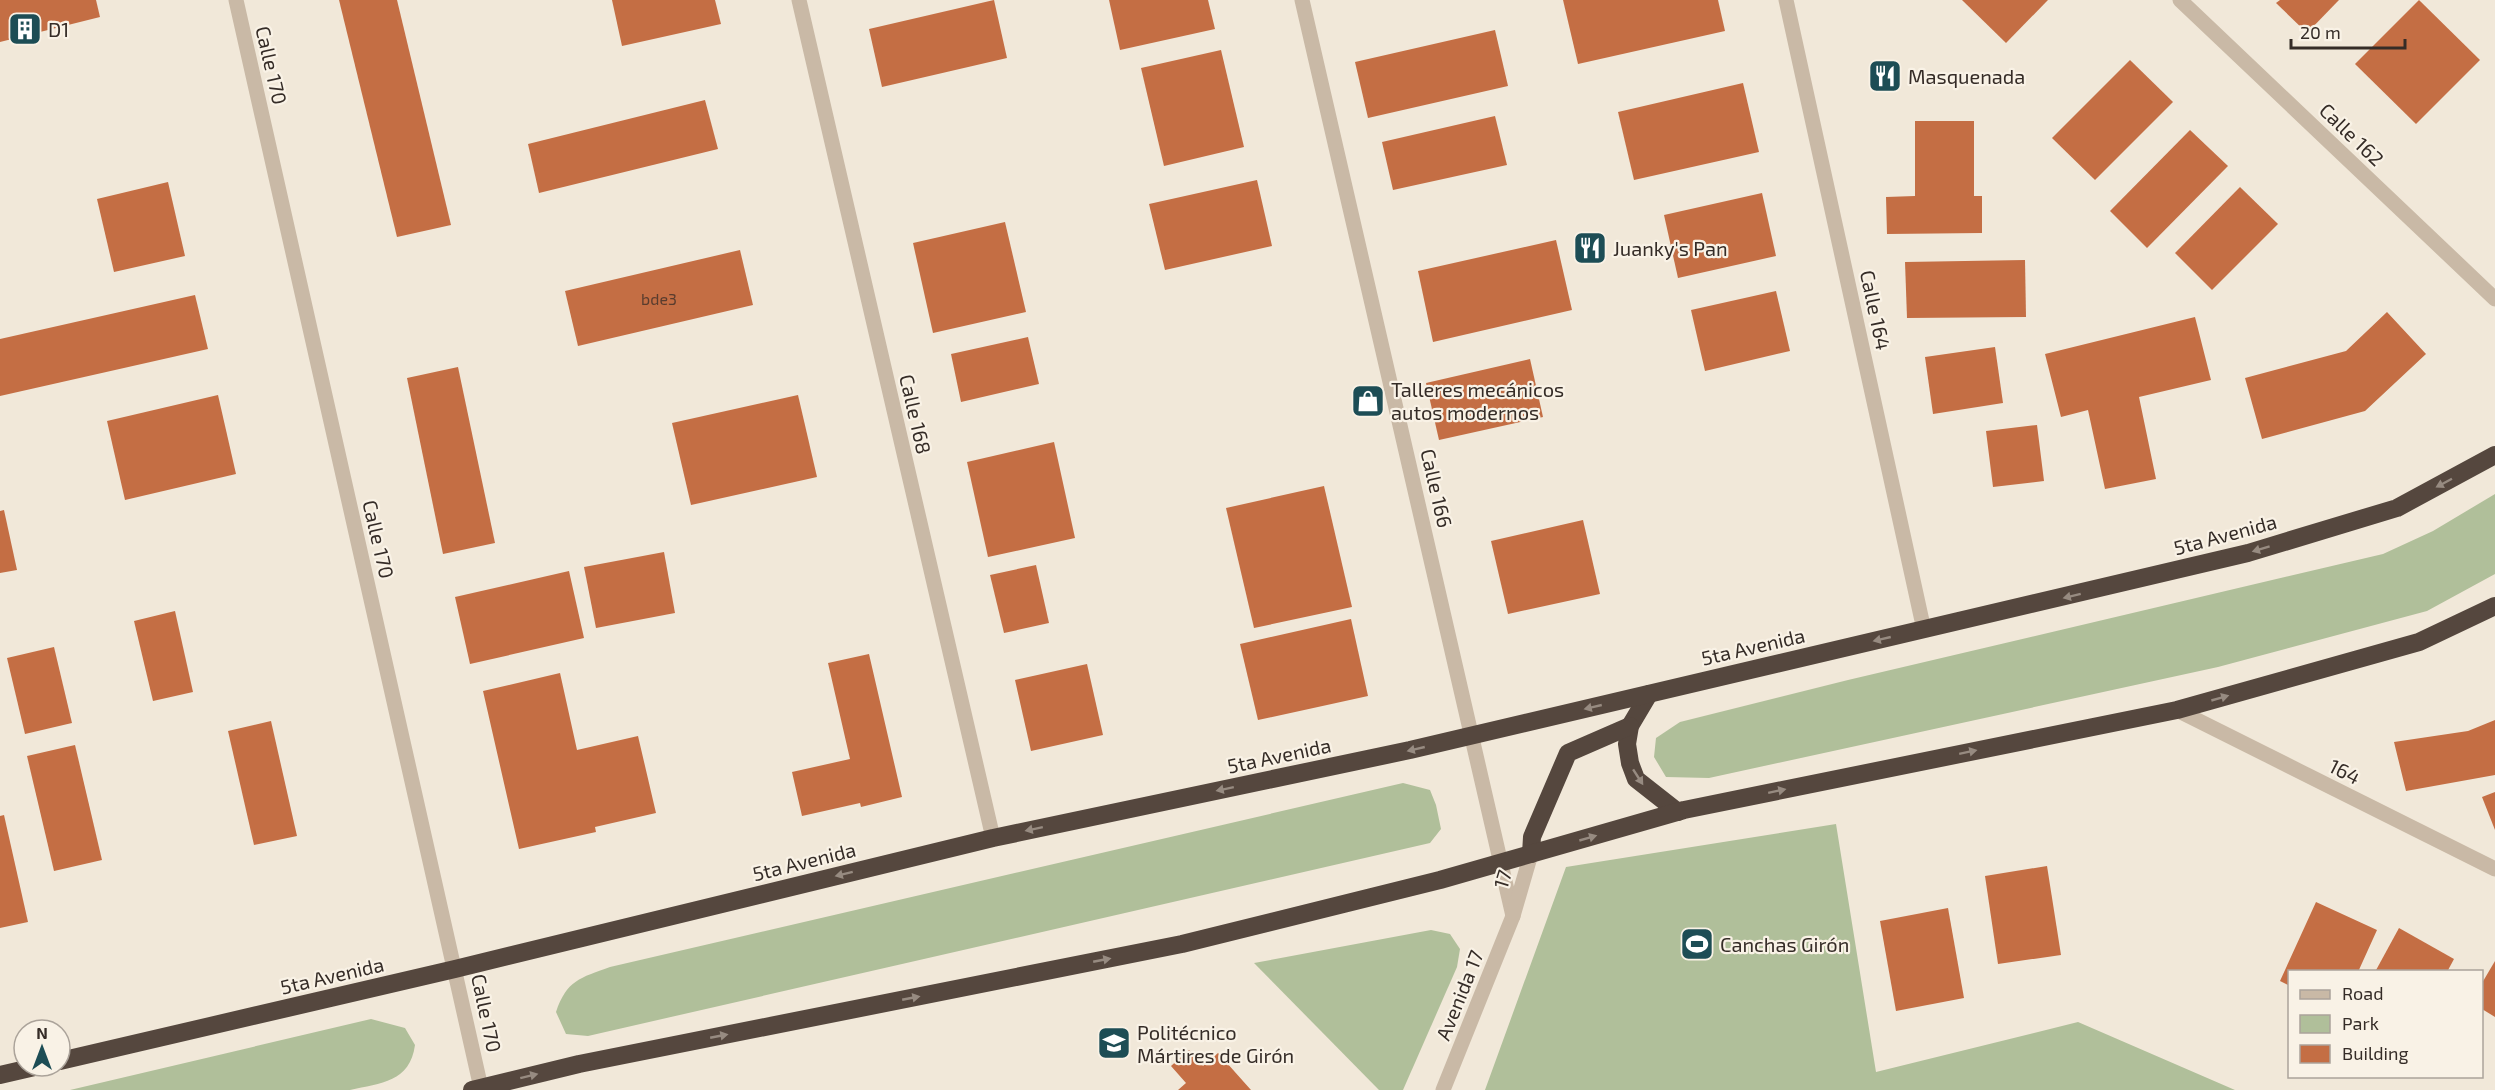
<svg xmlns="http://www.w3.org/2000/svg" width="2495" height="1090" font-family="'Exo 2',sans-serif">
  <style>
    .green { fill: #b0bf9a }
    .building { fill: #c46e44 }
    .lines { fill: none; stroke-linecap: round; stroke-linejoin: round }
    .minor { stroke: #c9b9a6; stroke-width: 15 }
    .highway { stroke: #55473e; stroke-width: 18 }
    .oneway { fill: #978b81 }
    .labels { text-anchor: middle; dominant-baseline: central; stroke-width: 4.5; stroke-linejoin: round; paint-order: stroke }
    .number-label { font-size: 16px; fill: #593c2e }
    .poi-label { font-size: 20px; fill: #352c27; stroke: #f9f2e6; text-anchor: start }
    .street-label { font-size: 20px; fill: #352c27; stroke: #f9f2e6 }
  </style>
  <rect width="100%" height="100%" fill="#f1e8d9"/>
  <g class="green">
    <polygon points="2495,494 2495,574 2427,611 2218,667 1709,778 1666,777 1654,757 1656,738 1680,722 1848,680 2383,554 2433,531"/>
    <path d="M1403 783 1430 790 1436 805 1441 829 1430 843 588 1036 566 1034 556 1012C567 980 580 978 610 967Z"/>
    <polygon points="1836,824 1876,1072 2078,1022 2235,1090 1485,1090 1566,867"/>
    <polygon points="1431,930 1450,934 1460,949 1457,967 1403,1090 1379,1090 1254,963"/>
    <path d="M371 1019 405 1028 415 1045C410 1082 381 1083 350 1090H70Z"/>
  </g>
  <g class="building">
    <polygon points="0,0 96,0 100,17 0,42"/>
    <polygon points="339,0 397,0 451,225 397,237"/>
    <polygon points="612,0 715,0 721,24 622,46"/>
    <polygon points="994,0 1007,58 882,87 869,29"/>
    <polygon points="1109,0 1208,0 1215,29 1120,50"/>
    <polygon points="1563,0 1718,0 1725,31 1578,64"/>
    <polygon points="1962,0 2048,0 2006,43"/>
    <polygon points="2280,0 2339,0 2307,33 2276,3"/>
    <polygon points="2419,0 2480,60 2416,124 2355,64"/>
    <polygon points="1495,30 1508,86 1368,118 1355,62"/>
    <polygon points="1221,50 1244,147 1164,166 1141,68"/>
    <polygon points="2130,60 2173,102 2095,180 2052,138"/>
    <polygon points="1743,83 1759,152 1634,180 1618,112"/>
    <polygon points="705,100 718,149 539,193 528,144"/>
    <polygon points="1495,116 1507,165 1393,190 1382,142"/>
    <polygon points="1915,121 1974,121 1974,196 1982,196 1982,233 1887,234 1886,197 1915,196"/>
    <polygon points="2190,130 2228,166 2147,248 2110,211"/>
    <polygon points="1257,180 1272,246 1165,270 1149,204"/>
    <polygon points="168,182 185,256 114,272 97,199"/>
    <polygon points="2240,187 2278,224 2212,290 2175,253"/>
    <polygon points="1762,193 1776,256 1678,278 1664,215"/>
    <polygon points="1005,222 1026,312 933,333 913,243"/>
    <polygon points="1556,240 1572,310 1433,342 1418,271"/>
    <polygon points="740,250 753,305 578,346 565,291"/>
    <polygon points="2025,260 2026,317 1907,318 1905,262"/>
    <polygon points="1776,291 1790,351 1705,371 1691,310"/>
    <polygon points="195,295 208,349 0,396 0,339"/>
    <polygon points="2387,312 2426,354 2365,411 2262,439 2245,378 2346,351"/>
    <polygon points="2195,317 2211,380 2139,397 2156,479 2105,489 2088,410 2061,417 2045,354"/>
    <polygon points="1028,337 1039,384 961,402 951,354"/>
    <polygon points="1995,347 2003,403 1933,414 1925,357"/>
    <polygon points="1530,359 1543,417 1439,440 1426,383"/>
    <polygon points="458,367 495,543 443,554 407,378"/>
    <polygon points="218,395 236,474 125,500 107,421"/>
    <polygon points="798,395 817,477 691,505 672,423"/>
    <polygon points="2037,425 2044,481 1993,487 1986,431"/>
    <polygon points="1054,442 1075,538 988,557 967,462"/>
    <polygon points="1324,486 1352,607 1254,628 1226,508"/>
    <polygon points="4,510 17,570 0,573 0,511"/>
    <polygon points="1583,520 1600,594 1508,614 1491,541"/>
    <polygon points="664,552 675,613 596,628 584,567"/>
    <polygon points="1036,565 1049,623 1004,633 990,575"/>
    <polygon points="569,571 584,638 470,664 455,597"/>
    <polygon points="175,611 193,692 153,701 134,621"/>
    <polygon points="1351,619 1368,696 1258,720 1240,644"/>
    <polygon points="54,647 72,723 25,734 7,658"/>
    <polygon points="869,654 902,797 861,807 860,803 802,816 792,772 850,759 828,663"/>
    <polygon points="1087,664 1103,735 1031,751 1015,680"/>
    <polygon points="560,673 577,750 638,736 656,813 595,827 596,832 519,849 483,691"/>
    <polygon points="2495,720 2495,775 2406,791 2394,742 2468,731"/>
    <polygon points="271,721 297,836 254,845 228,731"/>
    <polygon points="75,745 102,860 54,871 27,756"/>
    <polygon points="2495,792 2495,830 2482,797"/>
    <polygon points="4,815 28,922 0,928 0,816"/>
    <polygon points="2047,866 2061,955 1998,964 1985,876"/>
    <polygon points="2316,902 2377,930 2358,972 2290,972 2290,986 2280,981"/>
    <polygon points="1948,908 1964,998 1896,1011 1880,921"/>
    <polygon points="2399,928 2454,959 2447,972 2375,972"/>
    <polygon points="2495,961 2495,1017 2482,1009 2482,983"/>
    <polygon points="1189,1050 1203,1066 1218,1053 1251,1090 1178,1090 1186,1083 1171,1066"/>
  </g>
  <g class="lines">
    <g class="minor">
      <polyline points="236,0 481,1088"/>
      <polyline points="799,0 993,838"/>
      <polyline points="1302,0 1513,916"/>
      <polyline points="1786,0 1924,630"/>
      <polyline points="2180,0 2495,299"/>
      <polyline points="2177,710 2495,869"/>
      <polyline points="1443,1090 1513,916 1531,854"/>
    </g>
    <g class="highway">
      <polyline points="1649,694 1630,726 1627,744 1630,763 1636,779 1678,812"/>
      <polyline points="1531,854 1532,837 1568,753 1630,726"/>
      <polyline points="60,1061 455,969 993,838 1410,750 2248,553 2397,508 2495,455"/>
      <polyline points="0,1075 39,1066"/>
      <polyline points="472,1090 579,1064 1182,944 1440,880 1684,810 2177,710 2419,642 2495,606"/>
    </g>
  </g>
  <defs><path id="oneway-solid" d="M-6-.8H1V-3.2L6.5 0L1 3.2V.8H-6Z" transform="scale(1.5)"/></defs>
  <g class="oneway">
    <use href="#oneway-solid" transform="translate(2444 483) rotate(152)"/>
    <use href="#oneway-solid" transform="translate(2261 549) rotate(163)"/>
    <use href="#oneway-solid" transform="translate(2072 596) rotate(166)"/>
    <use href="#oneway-solid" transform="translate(1882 639) rotate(167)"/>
    <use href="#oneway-solid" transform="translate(2220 698) rotate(-16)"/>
    <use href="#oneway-solid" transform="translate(1593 707) rotate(167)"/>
    <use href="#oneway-solid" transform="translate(1416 749) rotate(167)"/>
    <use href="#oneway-solid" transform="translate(1968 752) rotate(-12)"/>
    <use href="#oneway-solid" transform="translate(1638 777) rotate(57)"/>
    <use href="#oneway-solid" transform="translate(1225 789) rotate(168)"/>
    <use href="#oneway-solid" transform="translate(1777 791) rotate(-12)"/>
    <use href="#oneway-solid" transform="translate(1034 829) rotate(168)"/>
    <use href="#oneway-solid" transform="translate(1588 838) rotate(-16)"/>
    <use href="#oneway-solid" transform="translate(844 874) rotate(166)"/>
    <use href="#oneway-solid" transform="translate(1102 960) rotate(-11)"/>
    <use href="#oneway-solid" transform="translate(911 998) rotate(-11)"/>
    <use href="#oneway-solid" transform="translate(719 1036) rotate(-11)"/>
    <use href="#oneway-solid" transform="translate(529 1076) rotate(-14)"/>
  </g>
  <defs>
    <symbol id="building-square" viewBox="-11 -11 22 22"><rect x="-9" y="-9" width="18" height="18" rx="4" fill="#1d4d55" stroke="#f9f2e6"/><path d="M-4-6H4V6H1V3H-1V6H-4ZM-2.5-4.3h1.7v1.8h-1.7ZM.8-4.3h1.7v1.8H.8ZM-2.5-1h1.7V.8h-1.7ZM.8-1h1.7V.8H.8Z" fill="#fff"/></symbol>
    <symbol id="restaurant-square" viewBox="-11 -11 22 22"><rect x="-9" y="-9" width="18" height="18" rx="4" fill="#1d4d55" stroke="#f9f2e6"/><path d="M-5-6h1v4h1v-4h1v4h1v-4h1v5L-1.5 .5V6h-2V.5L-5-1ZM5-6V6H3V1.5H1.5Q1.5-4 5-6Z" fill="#fff"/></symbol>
    <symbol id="shop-square" viewBox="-11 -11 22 22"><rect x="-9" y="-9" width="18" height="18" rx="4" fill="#1d4d55" stroke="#f9f2e6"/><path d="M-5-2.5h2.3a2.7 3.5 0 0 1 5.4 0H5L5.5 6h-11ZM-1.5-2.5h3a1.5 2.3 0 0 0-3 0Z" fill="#fff"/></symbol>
    <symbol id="stadium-square" viewBox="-11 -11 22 22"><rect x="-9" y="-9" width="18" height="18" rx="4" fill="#1d4d55" stroke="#f9f2e6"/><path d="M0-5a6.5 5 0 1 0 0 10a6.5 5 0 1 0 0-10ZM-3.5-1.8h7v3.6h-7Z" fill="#fff"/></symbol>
    <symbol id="school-square" viewBox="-11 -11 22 22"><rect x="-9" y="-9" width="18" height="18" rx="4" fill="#1d4d55" stroke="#f9f2e6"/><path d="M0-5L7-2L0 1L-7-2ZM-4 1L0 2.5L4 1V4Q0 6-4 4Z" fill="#fff"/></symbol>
  </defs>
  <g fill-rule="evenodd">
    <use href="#building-square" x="6" y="10" width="38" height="38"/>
    <use href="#restaurant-square" x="1866" y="57" width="38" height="38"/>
    <use href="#restaurant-square" x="1571" y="229" width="38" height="38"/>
    <use href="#shop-square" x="1349" y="382" width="38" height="38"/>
    <use href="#stadium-square" x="1678" y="925" width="38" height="38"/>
    <use href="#school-square" x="1095" y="1024" width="38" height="38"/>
  </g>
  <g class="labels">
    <g class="number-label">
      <text x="659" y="298">bde3</text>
    </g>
    <g class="poi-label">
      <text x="48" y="29">D1</text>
      <text x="1908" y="76">Masquenada</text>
      <text x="1613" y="248">Juanky's Pan</text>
      <text x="1391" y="389">Talleres mecánicos<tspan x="1391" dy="23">autos modernos</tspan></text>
      <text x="1720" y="944">Canchas Girón</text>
      <text x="1137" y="1032">Politécnico<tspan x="1137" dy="23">Mártires de Girón</tspan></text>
    </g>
    <g class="street-label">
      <text transform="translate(272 65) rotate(77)">Calle 170</text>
      <text transform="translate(2352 134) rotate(44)">Calle 162</text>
      <text transform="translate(1876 310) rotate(78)">Calle 164</text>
      <text transform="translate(916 414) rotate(77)">Calle 168</text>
      <text transform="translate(1437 488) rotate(77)">Calle 166</text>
      <text transform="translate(2225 534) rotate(-15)">5ta Avenida</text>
      <text transform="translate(379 539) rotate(77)">Calle 170</text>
      <text transform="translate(1753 646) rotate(-13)">5ta Avenida</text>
      <text transform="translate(1279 755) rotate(-12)">5ta Avenida</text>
      <text transform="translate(2345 771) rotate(27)">164</text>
      <text transform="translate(804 861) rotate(-14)">5ta Avenida</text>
      <text transform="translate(1502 879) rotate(-73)">17</text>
      <text transform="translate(332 975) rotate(-13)">5ta Avenida</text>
      <text transform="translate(1459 995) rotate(-68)">Avenida 17</text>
      <text transform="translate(487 1013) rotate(78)">Calle 170</text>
    </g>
  </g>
  <rect x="2288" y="970" width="195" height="108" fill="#f9f2e6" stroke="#aba39a" stroke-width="1.5"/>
  <rect x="2300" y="990" width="30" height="9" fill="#c9b9a6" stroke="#aba39a" stroke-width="1.5"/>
  <text x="2342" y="1000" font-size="18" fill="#352c27">Road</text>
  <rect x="2300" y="1015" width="30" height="18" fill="#b0bf9a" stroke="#aba39a" stroke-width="1.5"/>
  <text x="2342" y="1030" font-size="18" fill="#352c27">Park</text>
  <rect x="2300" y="1045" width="30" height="18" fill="#c46e44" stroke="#aba39a" stroke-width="1.5"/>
  <text x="2342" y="1060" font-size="18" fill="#352c27">Building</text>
  <g transform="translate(42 1048)"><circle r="28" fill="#f9f2e6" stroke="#aba39a" stroke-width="1.5"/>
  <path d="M0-4.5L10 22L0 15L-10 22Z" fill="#1d4d55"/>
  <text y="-9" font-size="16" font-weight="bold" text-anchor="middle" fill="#352c27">N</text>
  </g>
  <path d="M2291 39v9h114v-9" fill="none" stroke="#352c27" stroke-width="3"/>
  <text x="2300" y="39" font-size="18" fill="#352c27" stroke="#f9f2e6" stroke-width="4.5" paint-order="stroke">20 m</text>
</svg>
